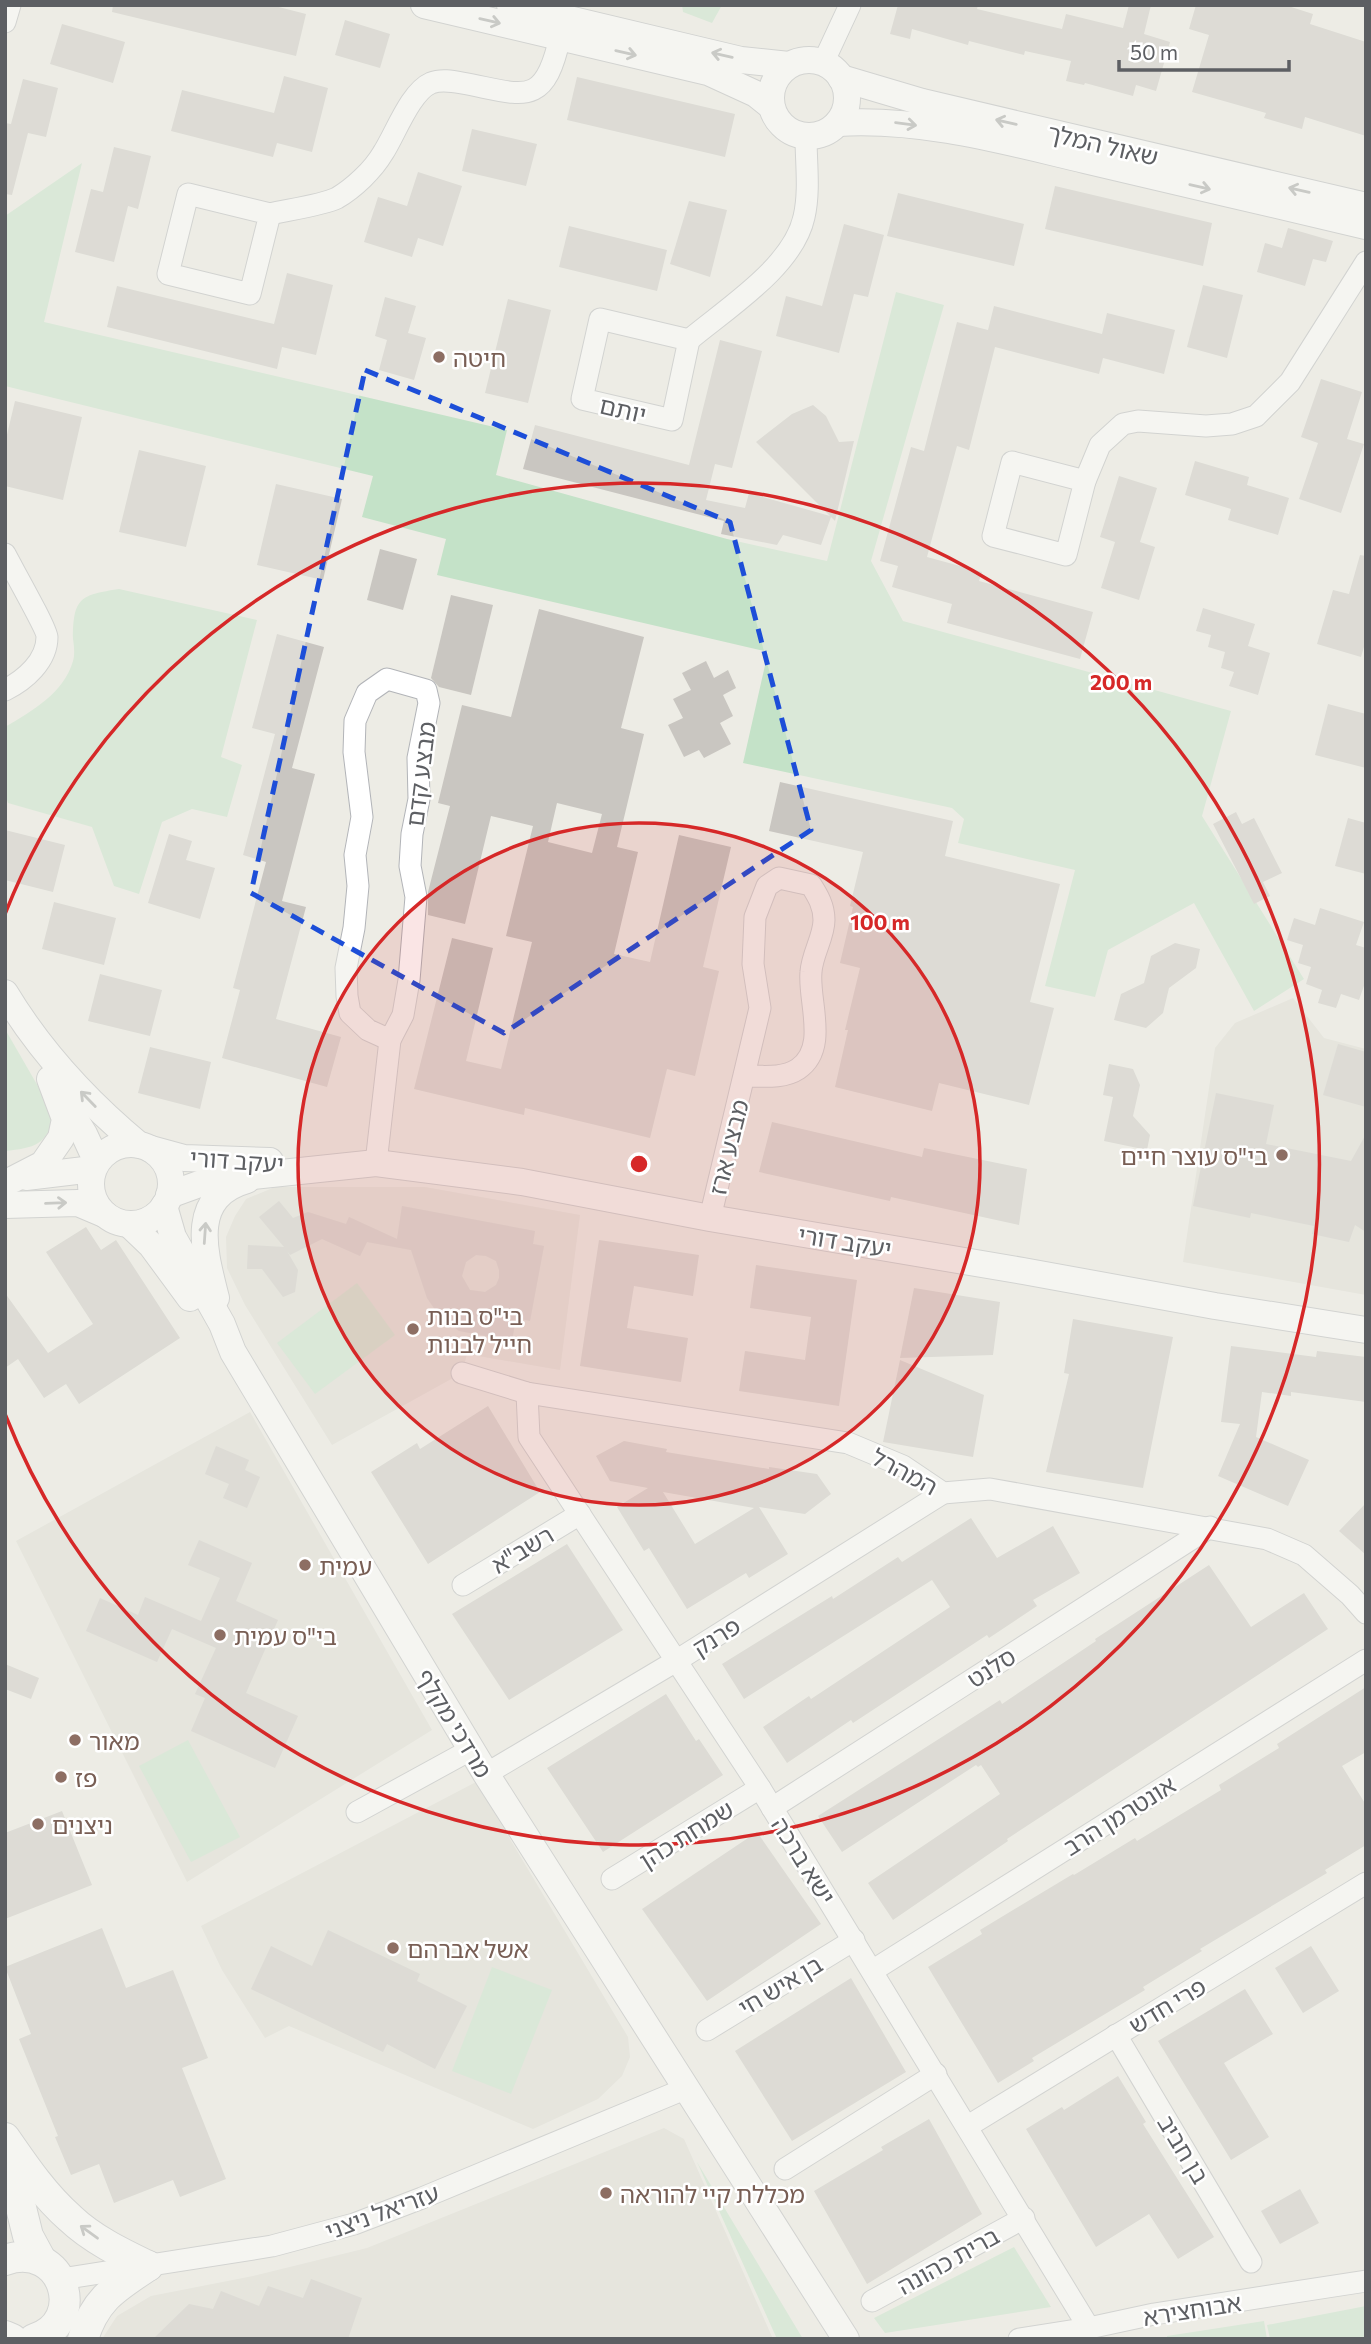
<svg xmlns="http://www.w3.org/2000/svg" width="1371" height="2344" font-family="Commissioner,'Noto Sans Hebrew',sans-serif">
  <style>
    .education { fill: #dddbd3 }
    .green { fill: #c4e2c8 }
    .building { fill: #c9c6c1; fill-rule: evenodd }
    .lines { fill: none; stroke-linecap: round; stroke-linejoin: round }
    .minor-casing { stroke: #b2b4b8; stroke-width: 23 }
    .tertiary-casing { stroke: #b2b4b8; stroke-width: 28 }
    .secondary-casing { stroke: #b4b6ba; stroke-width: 32 }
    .minor { stroke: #fff; stroke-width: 21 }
    .tertiary { stroke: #fff; stroke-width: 26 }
    .secondary { stroke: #fff; stroke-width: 30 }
    .oneway { stroke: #9e9fa1 }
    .marked { fill: none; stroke: #1d4ed8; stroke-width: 5; stroke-dasharray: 14 9; stroke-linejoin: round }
    .ring { fill: none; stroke: #d62828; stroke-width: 3.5 }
    .education-dot { fill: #8d6e63; stroke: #fff; stroke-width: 2.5 }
    .labels { text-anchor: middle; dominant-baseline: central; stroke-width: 5; stroke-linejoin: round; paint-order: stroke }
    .street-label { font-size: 24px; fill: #5d5f63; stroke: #fff }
    .education-label { font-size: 24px; fill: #785e54; stroke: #fff; text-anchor: start }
    .centre { fill: #d62828; stroke: #fff; stroke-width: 3.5 }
    .ring-label { font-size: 21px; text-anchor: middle; font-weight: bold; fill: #d62828; stroke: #fff; stroke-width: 5; stroke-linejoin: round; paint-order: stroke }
  </style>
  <rect width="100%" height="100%" fill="#edece5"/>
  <g class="education">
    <polygon points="1293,998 1324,1038 1366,1049 1366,1295 1183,1262 1215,1048 1235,1023"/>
    <polygon points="275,1187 425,1187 580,1215 560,1370 467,1354 462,1373 332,1445 245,1305 227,1268 226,1237 235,1216 246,1199"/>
    <polygon points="250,1412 432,1730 187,1882 16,1541"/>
    <polygon points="476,1782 628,2037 630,2057 622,2076 598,2099 533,2129 289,2026 265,2038 222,1970 201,1926"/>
    <polygon points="664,2128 684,2139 773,2339 102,2339 117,2316 151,2296 253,2276 367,2248"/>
  </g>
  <g class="green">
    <polygon points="682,5 722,5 712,23 683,12"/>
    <polygon points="82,163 44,322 507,430 496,475 727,539 827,561 896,292 944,305 871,561 903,621 1231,711 1202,816 1304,979 1254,1011 1194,903 1108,950 1095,997 1045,986 1075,870 958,843 964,819 952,808 743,763 768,652 437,575 446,539 362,517 373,476 5,386 5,216"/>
    <path d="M119 589 257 620 221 757 242 765 227 817 192 809 162 822 139 894 114 886 92 827 8 803 5 794V727C32 711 64 693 73 661 75 654 74 646 73 639 73 597 81 595 119 589Z"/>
    <path d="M5 1029 54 1114C48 1145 34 1148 5 1151Z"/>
    <polygon points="357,1283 395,1335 315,1394 277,1343"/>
    <polygon points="188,1740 240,1837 191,1862 139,1766"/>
    <polygon points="492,1967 552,1990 511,2094 452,2071"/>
    <polygon points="697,2162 803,2339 777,2339"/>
    <polygon points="1014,2247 1051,2307 885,2333 874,2318"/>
    <polygon points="1366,2306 1366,2339 1270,2339 1267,2325"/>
    <polygon points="1264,2321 1267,2339 1167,2339 1167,2336"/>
  </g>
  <g class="building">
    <polygon points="113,5 271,5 306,14 296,56 112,12"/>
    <polygon points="898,5 978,5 977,9 1062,29 1066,14 1123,28 1129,5 1151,5 1144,34 1170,42 1156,91 1136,85 1133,96 1085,83 1084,85 1066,81 1071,61 1025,51 1024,55 969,41 968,45 912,29 910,39 890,34"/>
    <polygon points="1196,5 1285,5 1313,14 1310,24 1366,42 1366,136 1305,117 1302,129 1264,118 1266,113 1192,92 1209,35 1189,29"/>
    <polygon points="345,20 390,34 380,68 335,55"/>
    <polygon points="62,24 125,42 113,83 50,64"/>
    <polygon points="284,76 328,88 312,152 277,143 273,157 171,131 182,90 274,113"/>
    <polygon points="577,77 735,114 725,157 567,120"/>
    <polygon points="23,79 58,88 46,137 28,133 12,195 5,194 5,123 11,124"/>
    <polygon points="472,129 537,144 526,186 462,171"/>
    <polygon points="114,147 151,156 138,209 128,206 114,262 75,252 91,189 103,192"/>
    <polygon points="418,172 462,186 443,246 418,238 412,257 364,242 378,197 407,206"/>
    <polygon points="1055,186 1212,223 1203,266 1045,229"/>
    <polygon points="898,193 1024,224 1014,266 887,236"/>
    <polygon points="689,201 727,210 710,277 670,264"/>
    <polygon points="844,224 884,235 868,297 854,294 839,353 776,336 786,296 822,306"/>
    <polygon points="569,226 667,250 657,291 559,267"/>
    <polygon points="1288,228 1333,241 1326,262 1313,259 1305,286 1257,272 1265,243 1282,248"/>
    <polygon points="287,273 333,285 316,355 282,347 277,369 107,327 117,286 274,324"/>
    <polygon points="1203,285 1243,295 1227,358 1187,347"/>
    <polygon points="385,297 416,306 408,333 426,338 414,380 379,370 387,340 375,336"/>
    <polygon points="508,299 551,310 528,403 485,393"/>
    <polygon points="994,306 1102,334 1107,313 1175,330 1164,374 1103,358 1099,374 995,347 969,450 957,446 927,557 982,572 979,581 1093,612 1080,659 947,623 952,604 892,587 898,566 880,561 911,447 924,451 957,322 988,330"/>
    <polygon points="720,340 762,351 732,468 715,464 706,500 745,508 749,493 830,516 756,442 792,414 813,405 826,416 839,442 854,441 835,521 831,517 821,545 783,535 777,545 721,534 724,521 523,469 535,425 689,465"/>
    <polygon points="1321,379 1362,392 1347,439 1364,444 1341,513 1299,499 1318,443 1301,437"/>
    <polygon points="15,401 82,417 63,500 5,486 5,443"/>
    <polygon points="139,450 206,466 186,547 119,532"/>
    <polygon points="1195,461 1249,477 1247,485 1289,498 1278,535 1228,520 1231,509 1185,495"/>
    <polygon points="1119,476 1157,488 1140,542 1155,547 1139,600 1101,588 1115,542 1100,537"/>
    <polygon points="276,484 342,499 323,580 257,565"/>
    <polygon points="380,549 417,559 403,610 367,600"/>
    <polygon points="1360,555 1366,556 1366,640 1361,657 1317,644 1333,590 1349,594"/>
    <polygon points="451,595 493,605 471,695 439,687 431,678"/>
    <polygon points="1203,608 1255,624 1248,646 1270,653 1258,695 1229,686 1234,672 1221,668 1225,652 1208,647 1211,635 1196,631"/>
    <path d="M539 609 644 637 621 728 644 734 617 847 638 852 614 954 650 962 679 835 731 847 703 967 719 971 695 1076 667 1069 650 1138 525 1108 524 1115 414 1089 452 938 493 948 466 1061 501 1069 532 942 506 936 533 826 491 816 465 924 428 915V892L450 806 438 803 462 705 511 717ZM557 803 602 814 592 853 548 842Z"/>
    <polygon points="277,634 324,647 292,768 315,774 282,901 306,907 276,1019 341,1037 327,1087 222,1058 240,990 233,988 266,862 243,855 275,734 252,728"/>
    <polygon points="706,661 714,678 728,670 736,688 723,695 733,716 720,723 731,744 704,758 699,750 684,757 668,725 683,718 673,699 691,690 682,673"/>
    <polygon points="1328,704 1366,714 1366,768 1315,755"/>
    <polygon points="780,782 953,821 945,856 1060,884 1030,1002 1054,1008 1029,1105 939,1083 932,1111 835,1087 848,1030 845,1030 860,968 840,963 853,907 850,906 863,852 769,831"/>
    <polygon points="1236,812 1242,824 1254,818 1282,873 1263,882 1270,896 1254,904 1213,824"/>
    <polygon points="1348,818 1366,823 1366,874 1335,866"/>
    <polygon points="5,830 65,845 53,892 5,880"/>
    <polygon points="169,834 192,841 186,860 215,868 200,919 148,903"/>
    <polygon points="54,902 116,918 104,965 42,949"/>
    <polygon points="1320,908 1364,922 1356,945 1366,948 1366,980 1359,1000 1341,994 1336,1008 1318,1003 1322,990 1306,984 1311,967 1298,963 1303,945 1287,940 1294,918 1315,925"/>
    <polygon points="1175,943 1200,949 1196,968 1169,988 1163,1013 1146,1028 1114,1020 1121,994 1144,983 1151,956"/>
    <polygon points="100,974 162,990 150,1036 88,1021"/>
    <polygon points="1338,1044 1366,1052 1366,1107 1323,1095"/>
    <polygon points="150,1047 211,1062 200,1109 138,1093"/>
    <polygon points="1109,1064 1133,1069 1140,1085 1133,1116 1150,1135 1147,1150 1104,1141 1113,1097 1103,1095"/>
    <polygon points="1216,1093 1274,1105 1266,1144 1351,1161 1366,1134 1366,1232 1355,1225 1349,1242 1312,1234 1314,1226 1251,1213 1250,1218 1193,1206"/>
    <polygon points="772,1122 922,1157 924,1148 1027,1169 1019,1225 891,1197 890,1201 759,1172"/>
    <path d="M279 1201 293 1218 308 1212 346 1224 349 1217 397 1239 402 1206 535 1231 533 1244 544 1246 530 1321 516 1318 512 1341 459 1331 438 1314 427 1298 411 1250 367 1242 360 1256 322 1239 290 1255 287 1251 298 1270 295 1292 283 1297 262 1269H247L248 1245 284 1247 259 1217ZM476 1255 486 1256 496 1261 499 1270V1278L496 1285 485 1292 470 1290 462 1276 466 1262Z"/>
    <polygon points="86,1227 101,1250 116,1240 180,1338 79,1404 66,1384 44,1398 18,1359 5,1368 5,1293 48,1353 93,1324 46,1252"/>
    <polygon points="599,1240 699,1255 693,1296 634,1286 627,1328 688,1338 681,1382 580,1366"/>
    <polygon points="756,1265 857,1280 839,1406 739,1391 745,1351 805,1360 811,1317 750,1308"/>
    <polygon points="914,1288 1000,1302 993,1355 900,1358"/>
    <polygon points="1073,1319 1173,1337 1143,1488 1046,1472 1069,1374 1064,1373"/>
    <polygon points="1231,1346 1316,1357 1317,1351 1366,1357 1366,1402 1291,1392 1291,1396 1262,1392 1256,1437 1309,1460 1288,1506 1218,1476 1240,1424 1221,1422"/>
    <polygon points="900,1360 984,1395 973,1457 883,1442"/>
    <polygon points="488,1406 540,1492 428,1564 371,1472 417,1443 420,1449"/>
    <path d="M624 1441 667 1449 666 1452 769 1469V1467L817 1474 831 1494 805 1514 759 1507 788 1554 749 1578 746 1573 687 1609 649 1548 644 1551 617 1507 648 1488 610 1481 596 1456ZM663 1492 754 1508 695 1544Z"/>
    <polygon points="216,1446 249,1460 245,1470 260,1477 247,1508 223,1498 229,1484 205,1474"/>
    <polygon points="1366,1503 1366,1555 1339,1531"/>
    <polygon points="971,1518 997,1558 1053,1526 1080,1573 1033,1600 1037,1606 989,1638 987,1635 853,1723 851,1720 787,1763 763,1727 809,1696 811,1699 950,1607 932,1580 744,1699 722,1664 832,1596 833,1599 898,1557 902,1562"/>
    <polygon points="199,1540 252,1563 236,1601 278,1620 246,1693 298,1716 275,1768 191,1731 205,1698 195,1694 216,1648 172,1629 157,1662 86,1631 100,1598 138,1615 145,1597 201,1621 220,1578 188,1565"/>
    <polygon points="567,1544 623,1630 509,1700 452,1614"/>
    <polygon points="1209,1565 1251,1627 1304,1593 1328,1629 1007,1839 1008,1841 893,1920 868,1883 1000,1794 981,1765 978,1767 976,1765 842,1852 818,1816 1000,1700 1002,1704 1096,1641 1095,1639"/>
    <polygon points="5,1664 39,1678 31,1699 5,1689"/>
    <polygon points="1366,1687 1366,1752 1342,1766 1366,1805 1366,1845 1325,1870 1327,1873 1200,1949 1202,1951 1143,1987 1145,1990 1032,2058 1034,2061 998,2083 928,1967 982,1934 980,1930 1073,1874 1074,1875 1135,1838 1137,1841 1221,1790 1219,1785 1279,1748 1277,1744"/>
    <polygon points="666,1694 696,1741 699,1739 723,1775 603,1852 547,1768"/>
    <polygon points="62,1811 92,1885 5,1919 5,1833"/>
    <polygon points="757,1832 821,1924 707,2001 642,1909"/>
    <polygon points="102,1928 126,1988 173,1970 208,2058 182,2068 226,2179 180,2197 173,2180 114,2203 99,2164 71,2175 55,2137 58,2136 19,2039 31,2034 5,1967"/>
    <polygon points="328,1930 420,1974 417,1981 467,2006 435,2069 387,2044 383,2052 251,1989 271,1946 312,1966"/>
    <polygon points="1311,1946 1339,1991 1303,2013 1275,1968"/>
    <polygon points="851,1978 906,2072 792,2141 735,2051"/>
    <polygon points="1245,1989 1273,2034 1224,2063 1269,2137 1231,2160 1158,2041"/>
    <polygon points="1118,2076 1146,2122 1143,2124 1214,2237 1178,2259 1149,2214 1096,2247 1026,2129 1062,2107 1064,2110"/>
    <polygon points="929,2119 982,2214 867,2284 814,2191 883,2150 881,2147"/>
    <polygon points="1300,2189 1319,2223 1280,2244 1261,2211"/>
    <polygon points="311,2279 362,2298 348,2339 153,2339 189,2304 213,2309 221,2291 259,2306 268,2286 303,2298"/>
  </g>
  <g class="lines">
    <defs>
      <g id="minor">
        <polyline points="5,22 10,5"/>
        <polyline points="823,63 850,5"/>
        <polygon points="188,194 270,214 250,294 168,274"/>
        <path d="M270 214C287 210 323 205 337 198 354 188 373 170 383 153 395 135 410 92 431 83 441 79 452 81 462 83 523 94 544 110 560 37"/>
        <polygon points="600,319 689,340 672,420 582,399"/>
        <path d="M689 340C727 308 793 267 804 217 810 191 806 163 806 137"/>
        <polygon points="1012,462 1085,481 1066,555 993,536"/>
        <polyline points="1085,481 1100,445 1123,424 1138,421 1206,426 1232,424 1256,416 1290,382 1366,262"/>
        <path d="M5 554C11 566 47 629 47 637 47 661 25 680 5 690"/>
        <polygon points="387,679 426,690 429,703 418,758 419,799 412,834 410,866 416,897 409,980 403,1015 390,1040 368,1030 350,1013 347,996 346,968 354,928 358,886 355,855 362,817 354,752 355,721 367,693"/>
        <polyline points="376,1163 390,1040"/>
        <path d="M710 1218 760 1008 753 964 755 917 767 886 779 878 811 885C818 896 824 906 824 920 824 937 812 954 811 972 808 1001 829 1048 798 1069 783 1079 762 1076 745 1076"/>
        <polyline points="462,1373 527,1393 848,1443 903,1466 943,1493 990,1489 1267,1539 1304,1555 1350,1595 1366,1613"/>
        <polyline points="527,1393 529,1437 760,1788 1089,2328"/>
        <polyline points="463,1585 580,1514"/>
        <polyline points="486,1774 676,1661 943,1493"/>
        <polyline points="772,1808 1210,1527"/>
        <polyline points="357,1812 472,1749"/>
        <polyline points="612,1879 760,1788"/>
        <polyline points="872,1971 1366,1660"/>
        <polyline points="707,2030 854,1940"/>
        <polyline points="1116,2035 1251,2262"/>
        <polyline points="968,2126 1366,1883"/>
        <polyline points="785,2169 936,2074"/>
        <polyline points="61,2279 272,2246 354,2224 422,2198 687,2088"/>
        <polyline points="872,2301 1024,2218"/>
        <polyline points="1019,2339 1089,2328 1154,2314 1366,2281"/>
      </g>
      <g id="tertiary">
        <polyline points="424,5 708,72 756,94 771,106"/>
        <polyline points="510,5 741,60 789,65"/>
        <circle cx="809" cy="98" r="38"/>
        <polyline points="841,78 922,102 1366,206"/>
        <path d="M838 123C922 118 1004 141 1085 160 1179 182 1272 204 1366 226"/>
        <path d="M5 993C40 1051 86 1101 139 1145"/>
        <polyline points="64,1101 84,1134 97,1162"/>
        <circle cx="131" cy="1184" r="40"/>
        <polyline points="151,1149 184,1158 270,1161"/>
        <polyline points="26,1177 93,1169"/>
        <polyline points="12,1180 43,1164 61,1138 65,1119 50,1079"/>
        <polyline points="169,1195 202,1183 225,1179 376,1163 522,1182 710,1218 1023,1271 1215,1306 1366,1330"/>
        <polyline points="5,1205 78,1203 104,1214"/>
        <polyline points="164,1206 173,1237 222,1324 233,1352 486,1774 846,2339"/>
        <polyline points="129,1224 151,1245 190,1298"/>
        <path d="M216 1298C205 1254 187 1197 247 1180"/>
      </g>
      <g id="secondary">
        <path d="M5 2138C25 2167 44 2195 70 2218 92 2239 121 2253 148 2266"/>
        <polyline points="7,2151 28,2236 41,2260"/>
        <path d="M5 2260C64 2240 89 2322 34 2339"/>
        <polyline points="5,2336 12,2339"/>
        <path d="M83 2339C95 2299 115 2288 148 2266"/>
      </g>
    </defs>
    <use href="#minor" class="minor-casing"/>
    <use href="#tertiary" class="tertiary-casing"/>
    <use href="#secondary" class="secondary-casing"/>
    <use href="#minor" class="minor"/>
    <use href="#tertiary" class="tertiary"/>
    <use href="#secondary" class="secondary"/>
  </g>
  <defs><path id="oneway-shaft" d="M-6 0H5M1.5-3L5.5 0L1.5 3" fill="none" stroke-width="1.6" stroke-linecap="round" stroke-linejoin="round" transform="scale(1.75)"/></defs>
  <g class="oneway">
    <use href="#oneway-shaft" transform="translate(490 21) rotate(13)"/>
    <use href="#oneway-shaft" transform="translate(626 53) rotate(13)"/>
    <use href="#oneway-shaft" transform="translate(722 55) rotate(-167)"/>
    <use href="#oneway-shaft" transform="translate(1006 122) rotate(-167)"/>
    <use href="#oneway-shaft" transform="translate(906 124) rotate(7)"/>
    <use href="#oneway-shaft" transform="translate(1200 187) rotate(13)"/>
    <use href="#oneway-shaft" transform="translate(1299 190) rotate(-167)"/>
    <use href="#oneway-shaft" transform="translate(88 1099) rotate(-134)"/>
    <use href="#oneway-shaft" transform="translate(56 1203) rotate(-2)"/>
    <use href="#oneway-shaft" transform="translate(205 1233) rotate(-86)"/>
    <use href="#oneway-shaft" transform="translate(89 2232) rotate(-144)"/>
  </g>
  <path d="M0 0H1371V2344H0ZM365 370 730 522 811 830 504 1033 251 893Z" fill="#edece5" fill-opacity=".55" fill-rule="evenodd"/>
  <path class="marked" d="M365 370 730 522 811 830 504 1033 251 893Z"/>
  <circle cx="639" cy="1164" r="341" fill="#d62828" fill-opacity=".12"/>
  <g class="ring">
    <circle cx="639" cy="1164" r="341"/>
    <path d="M5 914A681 681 0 1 1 5 1414"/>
  </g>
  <g class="education-dot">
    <circle cx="439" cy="357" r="7"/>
    <circle cx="1282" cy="1155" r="7"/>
    <circle cx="413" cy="1329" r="7"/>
    <circle cx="305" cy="1565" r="7"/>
    <circle cx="220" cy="1635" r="7"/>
    <circle cx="75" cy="1740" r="7"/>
    <circle cx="61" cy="1777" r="7"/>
    <circle cx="38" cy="1824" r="7"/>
    <circle cx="393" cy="1948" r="7"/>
    <circle cx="606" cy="2193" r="7"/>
  </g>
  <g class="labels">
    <g class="street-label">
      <text transform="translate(1103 144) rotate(13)">שאול המלך</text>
      <text transform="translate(623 409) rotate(13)">יותם</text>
      <text transform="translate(420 774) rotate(-83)">מבצע קדם</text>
      <text transform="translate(728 1147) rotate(-76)">מבצע ארז</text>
      <text transform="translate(237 1160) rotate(4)">יעקב דורי</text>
      <text transform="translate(845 1241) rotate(9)">יעקב דורי</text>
      <text transform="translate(905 1471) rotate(28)">המהרל</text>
      <text transform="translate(522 1549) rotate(-31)">רשב"א</text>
      <text transform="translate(716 1636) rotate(-32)">פרנק</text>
      <text transform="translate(991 1667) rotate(-33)">סלנט</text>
      <text transform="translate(455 1723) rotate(59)">מרדכי מקלף</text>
      <text transform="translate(1119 1815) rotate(-32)">אונטרמן הרב</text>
      <text transform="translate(686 1834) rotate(-32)">שמחת כהן</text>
      <text transform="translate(804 1860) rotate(58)">ישא ברכה</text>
      <text transform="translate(780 1985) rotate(-31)">בן איש חי</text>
      <text transform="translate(1167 2005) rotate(-31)">פרי חדש</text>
      <text transform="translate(1184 2149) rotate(59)">בן חביב</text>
      <text transform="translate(382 2211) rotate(-20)">עזריאל ניצני</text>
      <text transform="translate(948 2260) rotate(-29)">ברית כהונה</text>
      <text transform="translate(1192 2309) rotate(-9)">אבוחצירא</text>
    </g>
    <g class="education-label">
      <text x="453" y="357">חיטה</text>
      <text x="1268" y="1155" text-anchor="end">בי"ס עוצר חיים</text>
      <text x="427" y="1315">בי"ס בנות<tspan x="427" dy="28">חייל לבנות</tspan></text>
      <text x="319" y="1565">עמית</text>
      <text x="234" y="1635">בי"ס עמית</text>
      <text x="89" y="1740">מאור</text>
      <text x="75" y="1777">פז</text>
      <text x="52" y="1824">ניצנים</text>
      <text x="407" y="1948">אשל אברהם</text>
      <text x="620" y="2193">מכללת קיי להוראה</text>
    </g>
  </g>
  <circle cx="639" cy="1164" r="10" class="centre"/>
  <g class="ring-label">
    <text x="1121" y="690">200 m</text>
    <text x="880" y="930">100 m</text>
  </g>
  <rect width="1371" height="2344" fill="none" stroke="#5d5f63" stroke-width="14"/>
  <path d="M1119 60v10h170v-10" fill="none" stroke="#5d5f63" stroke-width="3.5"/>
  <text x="1130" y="60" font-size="21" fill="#5d5f63" stroke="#ffffff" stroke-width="5" paint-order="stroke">50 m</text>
</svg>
